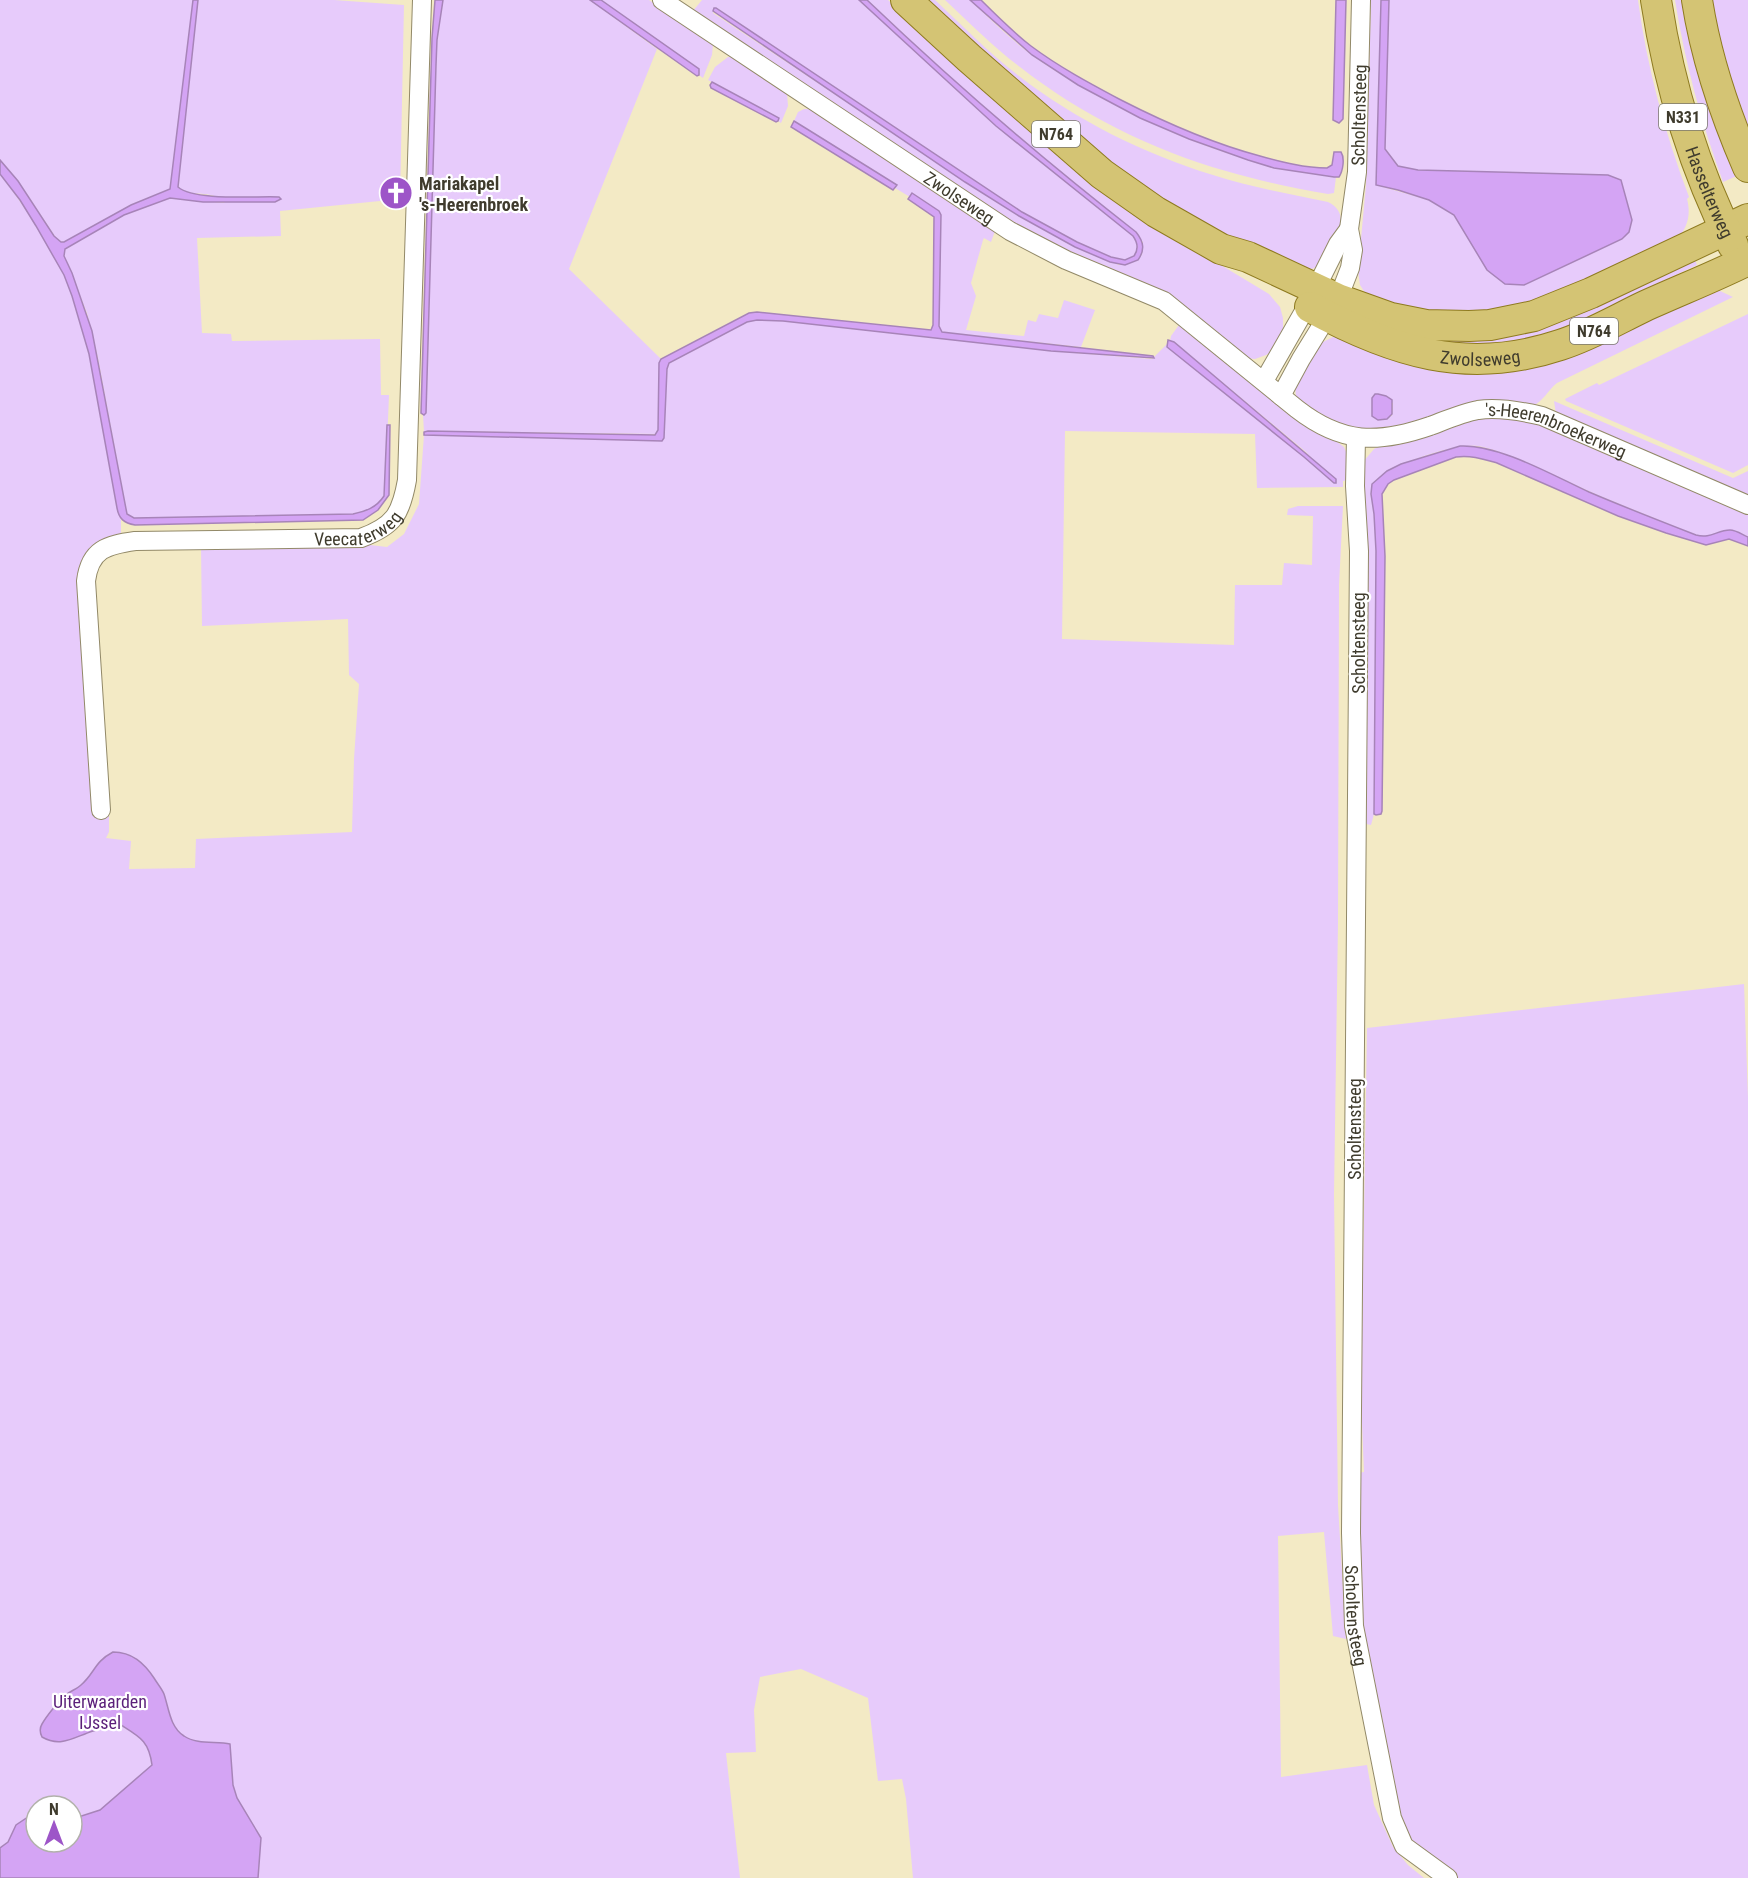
<svg xmlns="http://www.w3.org/2000/svg" width="1748" height="1878" font-family="'Roboto Condensed',sans-serif">
  <style>
    .green { fill: #e7cbfb; fill-rule: evenodd }
    .water { fill: #d4a4f4; stroke: #a784b8; stroke-width: 1.5 }
    .lines { fill: none; stroke-linecap: round; stroke-linejoin: round }
    .minor-casing { stroke: #928968; stroke-width: 20 }
    .primary-casing { stroke: #8e7a1f; stroke-width: 32 }
    .minor { stroke: #fff; stroke-width: 18 }
    .primary { stroke: #d4c474; stroke-width: 30 }
    .labels { text-anchor: middle; dominant-baseline: central; stroke-width: 4.5; stroke-linejoin: round; paint-order: stroke }
    .shield { fill: #fff; stroke: #79766c; stroke-width: 1.5 }
    .shield-label { font-size: 16px; font-weight: bold; fill: #3f3b2d }
    .street-label { font-size: 18px; fill: #3f3b2d; stroke: #fff }
    .poi-label { font-size: 18px; font-weight: bold; fill: #3f3b2d; stroke: #fff; text-anchor: start }
    .park-label { font-size: 18px; fill: #5b1f7a; stroke: #fff }
  </style>
  <rect width="100%" height="100%" fill="#f3eac5"/>
  <g class="green">
    <polygon points="0,0 193,0 170,189 131,205 64,242 58,241 18,181 0,160"/>
    <path d="M198 0H334L404 5 400 199 280 211 281 236 197 238 202 333 231 334 232 341 380 339 381 395H389L385 493C379 507 367 511 353 514L134 518 127 514 98 358 87 313 64 256 65 249 124 215 170 198 225 203C222 201 220 198 217 197 204 191 189 197 178 187Z"/>
    <polygon points="443,0 590,0 657,49 569,269 661,359 659,363 658,431 656,434 428,431 424,432 423,415 426,413 436,65 437,40"/>
    <polygon points="601,0 649,0 713,44 712,55 703,78 699,75 699,69"/>
    <path d="M702 0H859L996 126 1133 236C1138 243 1139 249 1134 256L1125 260 1111 257 1077 242 1022 212 716 8H714L713 13 992 199 1075 247 1119 265 1142 255 1143 242 956 83 867 0H888L934 44 1196 250 1269 294 1280 307 1283 318V328L1278 341 1271 352 1266 355 1255 359 1245 358 1103 269 1027 232 692 12Z"/>
    <path d="M918 0H935C963 26 989 53 1019 76 1076 120 1144 154 1213 175 1251 187 1289 194 1328 202 1349 212 1340 232 1331 248 1327 255 1323 263 1316 267 1309 271 1301 271 1293 271L1169 203 1122 172Z"/>
    <path d="M945 0H970C990 19 1010 39 1032 55 1055 72 1081 86 1107 100 1182 141 1250 166 1336 177L1334 193 1328 194C1294 188 1260 181 1226 171 1152 150 1080 114 1020 67 993 47 970 23 945 0Z"/>
    <path d="M1371 0H1381L1376 185 1429 200 1454 215 1487 270 1524 285 1622 239 1629 232 1398 166 1385 149 1389 0H1638C1647 68 1665 133 1689 197L1687 199C1691 214 1688 227 1677 239L1606 280 1467 321 1369 299 1360 285 1358 271 1366 185Z"/>
    <path d="M1675 0H1688L1739 175 1723 182C1701 122 1685 63 1675 0Z"/>
    <polygon points="1707,0 1748,0 1748,146"/>
    <polygon points="728,57 731,57 787,93 788,106 781,123 778,121 779,118 708,80 715,67"/>
    <polygon points="804,109 810,109 995,231 991,242 984,238 983,240 971,283 976,296 966,330 1024,336 1028,320 1036,322 1039,314 1058,318 1064,300 1095,310 1081,347 942,332 939,326 941,215 912,194 910,197 895,188 897,185 794,121 798,112"/>
    <path d="M0 174C24 206 47 239 64 275 96 344 104 433 117 508L121 520V537L90 551 109 814V832L106 838 131 841 129 869 195 868 196 839 352 832 354 759 359 684 349 675 348 619 202 626 201 547 362 544 387 547 404 534 419 504 424 435 662 441 667 369 669 363 747 322 757 320 783 321 1051 351 1152 359 1167 344V347L1304 457 1334 483 1306 452 1174 342 1170 341 1171 336 1179 325 1344 447 1347 454 1349 480 1343 481V487L1257 488 1255 434 1065 431 1062 639 1234 645 1235 585H1282L1284 563 1312 565 1313 516 1287 515 1288 509 1298 506H1343L1339 585 1338 923 1334 1195 1338 1505 1346 1639 1333 1636 1324 1532 1278 1536 1281 1777 1367 1765 1374 1805 1393 1847 1408 1865 1424 1878H913L906 1799 902 1779 878 1781 868 1698 801 1669 760 1677 754 1710 756 1752 726 1753 740 1878H0ZM36 1806H72V1842H36Z"/>
    <polygon points="1691,250 1697,265 1570,325 1539,336 1511,342 1478,345 1438,345 1363,313 1460,331"/>
    <path d="M1710 291H1720L1733 297 1557 383C1548 390 1543 402 1532 406L1390 430H1354L1325 419 1296 397 1295 385 1319 344 1335 336 1449 371ZM1373 395 1393 403 1392 416H1372Z"/>
    <polygon points="1748,314 1748,465 1733,473 1566,401 1565,399 1597,383 1599,385"/>
    <polygon points="1554,401 1733,478 1748,471 1748,498 1556,414"/>
    <path d="M1502 416 1541 424 1748 513V537L1731 530 1706 537 1696 535C1652 517 1607 500 1564 480 1540 470 1502 450 1478 446 1453 443 1389 465 1372 484L1371 494 1374 514 1376 551 1374 814 1371 825 1362 823 1363 462 1374 449 1382 445 1470 419Z"/>
    <polygon points="1744,984 1748,1098 1748,1878 1454,1878 1413,1846 1398,1822 1364,1634 1356,1566 1357,1473 1364,1472 1361,1399 1367,1028"/>
  </g>
  <g class="water">
    <path d="M193 0H198L178 187C194 201 256 196 279 197L281 199 275 202H203L170 198 124 215 65 249 64 256 72 273 92 331 127 514 134 518 353 514C366 511 376 508 384 496L387 425H390L389 495 378 510 363 520 135 525C124 523 119 519 117 508L89 354 72 296 64 275 36 226 20 200 0 174V160L18 181 54 236 61 242H64L131 205 170 189Z"/>
    <polygon points="435,0 443,0 437,40 436,65 426,413 424,415 421,413 432,38"/>
    <polygon points="590,0 601,0 699,69 699,75 697,76"/>
    <path d="M859 0H867C953 82 1042 159 1136 232 1144 242 1145 250 1138 260L1125 265 1110 262 1075 247 1019 216 965 182 713 11 714 8H716L1022 212 1077 242 1111 257 1125 260 1134 256C1139 249 1138 243 1133 236L996 126Z"/>
    <path d="M970 0H981C997 16 1013 32 1031 46 1059 67 1091 84 1121 100 1166 123 1211 143 1260 156 1282 162 1305 168 1327 168L1332 165 1334 152H1341C1345 158 1343 171 1339 177H1334L1274 168 1248 160 1189 139 1140 118 1078 85 1032 55Z"/>
    <polygon points="1336,0 1346,0 1343,119 1339,123 1333,120"/>
    <polygon points="1381,0 1389,0 1385,149 1398,166 1418,170 1608,175 1621,180 1632,220 1629,232 1622,239 1524,285 1505,284 1487,270 1454,215 1429,200 1398,190 1376,185"/>
    <polygon points="712,82 779,118 778,121 776,122 711,88 710,85"/>
    <polygon points="794,121 807,129 897,185 893,190 791,127"/>
    <polygon points="912,193 939,211 941,215 939,326 942,332 1153,356 1154,358 1051,351 783,321 757,320 747,322 669,363 667,369 664,438 662,441 424,435 424,432 428,431 655,435 658,430 659,363 661,359 749,313 757,312 931,330 933,325 934,217 908,199"/>
    <polygon points="1168,340 1174,342 1336,479 1336,483 1334,483 1304,457 1167,347"/>
    <polygon points="1378,394 1386,396 1392,400 1392,414 1387,419 1378,420 1372,416 1372,398 1375,394"/>
    <path d="M1460 446C1499 444 1554 476 1589 492 1624 507 1660 521 1696 535 1711 539 1717 530 1730 530 1736 530 1743 535 1748 537V546L1729 539 1706 545 1666 533 1618 516 1497 463C1483 459 1471 455 1456 457L1394 480 1388 484 1382 494 1385 556 1382 811 1381 814 1376 815 1374 814 1376 551 1374 514 1371 494 1372 484 1387 471 1401 464Z"/>
    <path d="M113 1652C132 1652 144 1663 154 1678 157 1683 162 1689 164 1694 169 1709 170 1727 184 1736 197 1745 216 1741 230 1744L233 1785 237 1798 261 1838 258 1878H0V1848L8 1842 16 1825 31 1815H36V1842H72V1819L100 1810 152 1765C149 1741 140 1737 121 1725 112 1727 102 1728 93 1731 74 1737 61 1748 42 1737 40 1733 39 1729 42 1724 46 1717 59 1700 66 1695 70 1691 77 1689 81 1685 95 1673 94 1662 113 1652Z"/>
  </g>
  <g class="lines">
    <defs>
      <g id="minor">
        <path id="s1" d="M662 0 1010 231 1066 260 1164 301 1297 409C1342 444 1378 444 1430 426 1446 420 1462 413 1478 410 1499 407 1521 411 1542 416L1748 505"/>
        <polyline points="1264,381 1307,306 1338,244 1349,229"/>
        <path id="s2" d="M1281 396 1301 359 1338 299 1350 268 1353 250 1349 229 1357 172 1361 0"/>
        <path id="s3" d="M1356 438 1355 486 1359 551 1351 1533 1354 1626 1392 1818 1404 1846 1448 1878"/>
        <path id="s4" d="M101 810 86 581C90 549 107 545 135 541L361 538C394 526 401 514 407 480L422 0"/>
      </g>
      <g id="primary">
        <polyline points="906,0 969,58 1102,174 1156,212 1221,249 1248,257 1338,299 1391,318 1426,325 1469,326 1490,325 1534,316 1591,293 1748,219"/>
        <path id="s5" d="M1656 0C1669 85 1694 168 1733 245"/>
        <path d="M1697 0C1706 58 1725 114 1748 167"/>
        <path id="s6" d="M1310 307C1393 352 1467 376 1560 345 1589 336 1616 320 1643 307 1678 291 1714 277 1748 260"/>
      </g>
    </defs>
    <use href="#minor" class="minor-casing"/>
    <use href="#primary" class="primary-casing"/>
    <use href="#minor" class="minor"/>
    <use href="#primary" class="primary"/>
  </g>
  <defs>
    <symbol id="church-disc" viewBox="-11 -11 22 22"><circle r="9.5" fill="#9d55c8" stroke="#fff"/><path d="M-1.2-6h2.4v3.5h3.3v2.4h-3.3V6h-2.4V-.1h-3.3v-2.4h3.3Z" fill="#fff"/></symbol>
  </defs>
  <g fill-rule="evenodd">
    <use href="#church-disc" x="377" y="174" width="38" height="38"/>
  </g>
  <g class="labels">
    <g class="shield">
      <rect x="1659" y="104" width="48" height="26" rx="4.5"/>
      <rect x="1032" y="121" width="48" height="26" rx="4.5"/>
      <rect x="1570" y="318" width="48" height="26" rx="4.5"/>
    </g>
    <g class="shield-label">
      <text x="1683" y="117">N331</text>
      <text x="1056" y="134">N764</text>
      <text x="1594" y="331">N764</text>
    </g>
    <g class="street-label">
      <text stroke="none"><textPath href="#s2" startOffset="300">Scholtensteeg</textPath></text>
      <text stroke="none"><textPath href="#s5" startOffset="200">Hasselterweg</textPath></text>
      <text stroke="none"><textPath href="#s1" startOffset="357">Zwolseweg</textPath></text>
      <text stroke="none"><textPath href="#s6" startOffset="180">Zwolseweg</textPath></text>
      <text stroke="none"><textPath href="#s1" startOffset="1032">'s-Heerenbroekerweg</textPath></text>
      <text stroke="none"><textPath href="#s4" startOffset="525">Veecaterweg</textPath></text>
      <text transform="translate(1358 643) rotate(-90)">Scholtensteeg</text>
      <text transform="translate(1354 1129) rotate(-90)">Scholtensteeg</text>
      <text stroke="none"><textPath href="#s3" startOffset="1178">Scholtensteeg</textPath></text>
    </g>
    <g class="poi-label">
      <text x="419" y="183">Mariakapel<tspan x="419" dy="21">'s-Heerenbroek</tspan></text>
    </g>
    <g class="park-label">
      <text x="100" y="1701">Uiterwaarden<tspan x="100" dy="21">IJssel</tspan></text>
    </g>
  </g>
  <g transform="translate(54 1824)"><circle r="28" fill="#ffffff" stroke="#b2b1ab" stroke-width="1.5"/>
  <path d="M0-4.5L10 22L0 15L-10 22Z" fill="#9d55c8"/>
  <text y="-9" font-size="16" font-weight="bold" text-anchor="middle" fill="#3f3b2d">N</text>
  </g>
</svg>
